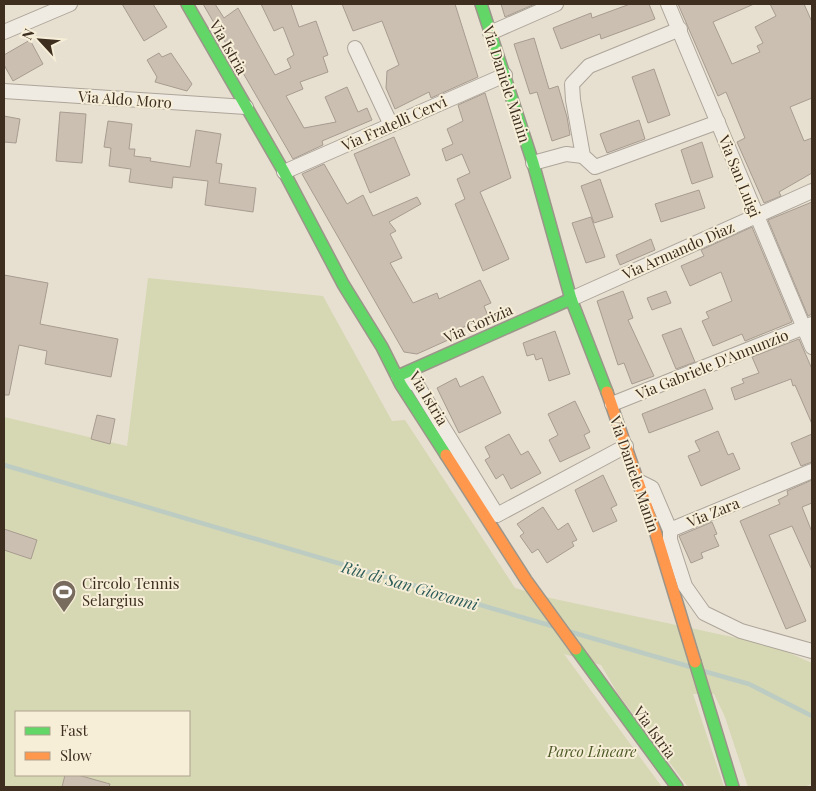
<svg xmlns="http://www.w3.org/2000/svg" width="816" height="791" font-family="'Playfair Display',serif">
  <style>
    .green { fill: #d6d7b3; fill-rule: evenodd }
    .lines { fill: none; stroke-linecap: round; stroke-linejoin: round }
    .stream { stroke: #bcccc2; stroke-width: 4.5 }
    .building { fill: #cbbfb2; stroke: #a89c90 }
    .street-casing { stroke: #ada599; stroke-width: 16 }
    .fast-casing { stroke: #9c958a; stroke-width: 14 }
    .slow-casing { stroke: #9c958a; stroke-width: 14 }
    .street { stroke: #efebe3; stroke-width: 14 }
    .fast { stroke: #63d668; stroke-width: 11 }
    .slow { stroke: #ff974d; stroke-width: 11 }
    .labels { text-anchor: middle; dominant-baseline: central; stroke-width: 4; stroke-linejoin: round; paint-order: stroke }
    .street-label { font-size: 15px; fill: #3d2e20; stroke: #f7eed8 }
    .poi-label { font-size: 15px; fill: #3d2e20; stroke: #f7eed8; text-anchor: start }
    .park-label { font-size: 15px; font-style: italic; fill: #4d5a26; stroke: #f7eed8 }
    .water-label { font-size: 16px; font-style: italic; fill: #2f5d5a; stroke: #f7eed8 }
  </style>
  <rect width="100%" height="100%" fill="#e7e0d1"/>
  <path class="green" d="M148 278 323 296 392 421 405 420 515 588 550 598 774 646 812 663V784L803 787H748L725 717 714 694H693L724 787H688L618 694 601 665 564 654 662 787H4V417L127 446ZM16 712H189V775H16Z"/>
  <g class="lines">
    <g class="stream">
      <polyline points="4,465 552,626"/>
      <polyline points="571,632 691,667"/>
      <polyline points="703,671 749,684 812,716"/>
    </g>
  </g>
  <g class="building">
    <polygon points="122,4 153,4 167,27 144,41"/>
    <polygon points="203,4 215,4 224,18 238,8 275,75 291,68 287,59 294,55 283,27 274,31 261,4 291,4 299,27 316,21 328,55 323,57 328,72 300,82 303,89 286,96 304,128 336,122 325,97 347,87 358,112 367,108 372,120 322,141 323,145 293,159"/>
    <polygon points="342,4 455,4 478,77 431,98 429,92 395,109 386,88 387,71 399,65 382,21 353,31"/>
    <polygon points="501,4 535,4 505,17"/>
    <polygon points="630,4 649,4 655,19 601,39 600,34 561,49 553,28 591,13 592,18"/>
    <polygon points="678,4 754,4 713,22 732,64 760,52 757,46 763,43 755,27 776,16 770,4 804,4 812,22 812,98 790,107 804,141 812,138 812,173 779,192 781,196 764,203 737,142 745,138 726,92 718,96"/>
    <polygon points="534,38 549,89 558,86 567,117 570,135 552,141 537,92 530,94 514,44"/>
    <polygon points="30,40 43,64 13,81 4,65 4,55"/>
    <polygon points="159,53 162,57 171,53 192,84 187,91 155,82 157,77 147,60"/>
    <polygon points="654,69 670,115 648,123 632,77"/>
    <polygon points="485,93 511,178 480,192 509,259 483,271 455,204 465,199 457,179 470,173 462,154 446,161 442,149 453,144 447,129 463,121 458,105"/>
    <polygon points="60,112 86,114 82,163 56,161"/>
    <polygon points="4,116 20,119 16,143 4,142"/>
    <polygon points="639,120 645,139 607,153 600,134"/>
    <polygon points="108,121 132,124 129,149 135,149 134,156 151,158 150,161 190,167 196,130 221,134 216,163 222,164 219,183 256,188 253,212 205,205 208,181 173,177 172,188 129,182 131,169 109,166 111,148 104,147"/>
    <polygon points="394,137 410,175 370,193 354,154"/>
    <polygon points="702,142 713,177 692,184 681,150"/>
    <polygon points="324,164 347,204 363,195 373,216 417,197 421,204 389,222 396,231 390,234 402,258 390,263 413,303 437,293 439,299 480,280 491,303 484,306 488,316 455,331 457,336 417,354 404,352 302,174"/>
    <polygon points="600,179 613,217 594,223 581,186"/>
    <polygon points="699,190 705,208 661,222 655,204"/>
    <polygon points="812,202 812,314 808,316 768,220"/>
    <polygon points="591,217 605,257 586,263 572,223"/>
    <polygon points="752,227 792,322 745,341 742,334 713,346 702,321 709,318 706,312 732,301 721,272 690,286 681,266 704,256 701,250"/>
    <polygon points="651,239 655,250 620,265 616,255"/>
    <polygon points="4,275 48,283 40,324 118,339 111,377 45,364 47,351 19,345 9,395 4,395"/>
    <polygon points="623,291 633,318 628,320 654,376 632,384 624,363 618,365 597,301"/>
    <polygon points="666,291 671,303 652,310 647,298"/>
    <polygon points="681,328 695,362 676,369 662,335"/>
    <polygon points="555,331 570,374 549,381 542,358 536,360 534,354 527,356 523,343"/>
    <polygon points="799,339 812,369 812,424 795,385 793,386 791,379 735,400 731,388 744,383 742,379 759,373 752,357"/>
    <polygon points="483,376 501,413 459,433 437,388 456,378 460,387"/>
    <polygon points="705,389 713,409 649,433 642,414"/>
    <polygon points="575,401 590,432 584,435 590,448 560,462 549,440 558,435 548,414"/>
    <polygon points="97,415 115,419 110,444 91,439"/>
    <polygon points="718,431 728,455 733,453 740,469 701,486 688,456 700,451 695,441"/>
    <polygon points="509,434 521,455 528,451 541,473 511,489 503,474 496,479 485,460 490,457 485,447"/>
    <polygon points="812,434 812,462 801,466 791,443"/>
    <polygon points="603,475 617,505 611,508 617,521 593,532 575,490"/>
    <polygon points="812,480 812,503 802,507 812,532 812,570 792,526 769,535 806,621 786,629 740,521 780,504 778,500 788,495 787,491"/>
    <polygon points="543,507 558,530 568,523 577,540 572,542 574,546 547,563 538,549 532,553 520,536 524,533 517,524"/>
    <polygon points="712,522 717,534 714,535 719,546 701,553 703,558 691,563 679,536"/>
    <polygon points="4,529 37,540 31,559 4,550"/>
    <polygon points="65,775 78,775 110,784 109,787 62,787"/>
  </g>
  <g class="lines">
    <defs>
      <g id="street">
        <polyline points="668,4 812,347"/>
        <polyline points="680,29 589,66 572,84 573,100 583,156 595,167 718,122"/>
        <polyline points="4,32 70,4"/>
        <polyline points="490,33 556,4"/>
        <polyline points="355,48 391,125"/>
        <polyline points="4,91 246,107"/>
        <polyline points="533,163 566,154 583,156"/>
        <polyline points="284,172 505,75"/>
        <polyline points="571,299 812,191"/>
        <polyline points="398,376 417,385 497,515 626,446"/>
        <polyline points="612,404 812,324"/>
        <polyline points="638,481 652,488 670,530 812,471"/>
        <polyline points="670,530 670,540 685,586 704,613 741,631 812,651"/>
      </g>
      <g id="fast">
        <polyline points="187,4 284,172 343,284 382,347 401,385 446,455"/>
        <polyline points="481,4 533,163 571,299 607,392"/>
        <polyline points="398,376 571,299"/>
        <polyline points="576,649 677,787"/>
        <polyline points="695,662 733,787"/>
      </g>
      <g id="slow">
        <polyline points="607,392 656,534 695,662"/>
        <polyline points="446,455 526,580 576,649"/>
      </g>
    </defs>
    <use href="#street" class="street-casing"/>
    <use href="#fast" class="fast-casing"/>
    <use href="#slow" class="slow-casing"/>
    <use href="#street" class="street"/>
    <use href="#fast" class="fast"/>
    <use href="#slow" class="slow"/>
  </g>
  <defs>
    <symbol id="stadium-pin" viewBox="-11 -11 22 30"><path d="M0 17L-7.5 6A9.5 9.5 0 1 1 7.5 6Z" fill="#786c5e" stroke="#f7eed8"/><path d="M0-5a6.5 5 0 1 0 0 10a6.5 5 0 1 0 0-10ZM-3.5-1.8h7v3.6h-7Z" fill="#fff"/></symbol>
  </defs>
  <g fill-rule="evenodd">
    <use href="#stadium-pin" x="50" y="578" width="28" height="38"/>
  </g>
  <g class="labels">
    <g class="street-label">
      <text transform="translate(229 47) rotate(60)">Via Istria</text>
      <text transform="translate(507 84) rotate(72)">Via Daniele Manin</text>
      <text transform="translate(125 99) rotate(4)">Via Aldo Moro</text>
      <text transform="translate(394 123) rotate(-24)">Via Fratelli Cervi</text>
      <text transform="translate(740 176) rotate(68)">Via San Luigi</text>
      <text transform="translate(678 250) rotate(-24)">Via Armando Diaz</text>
      <text transform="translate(478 323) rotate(-24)">Via Gorizia</text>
      <text transform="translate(712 364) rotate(-22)">Via Gabriele D'Annunzio</text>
      <text transform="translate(429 398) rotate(59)">Via Istria</text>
      <text transform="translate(635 474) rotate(71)">Via Daniele Manin</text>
      <text transform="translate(713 512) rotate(-22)">Via Zara</text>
      <text transform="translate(655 732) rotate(54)">Via Istria</text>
    </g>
    <g class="poi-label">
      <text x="82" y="583">Circolo Tennis<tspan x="82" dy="17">Selargius</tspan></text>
    </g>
    <g class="park-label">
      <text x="592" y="751">Parco Lineare</text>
    </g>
    <g class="water-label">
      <text transform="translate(410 585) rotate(16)">Riu di San Giovanni</text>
    </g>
  </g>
  <rect width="816" height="791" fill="none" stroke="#3d2e20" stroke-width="10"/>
  <rect x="15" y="711" width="175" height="65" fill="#f7eed8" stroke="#ada18e"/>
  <rect x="25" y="727" width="25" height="8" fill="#63d668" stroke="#ada18e"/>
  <text x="60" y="736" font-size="15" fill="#3d2e20">Fast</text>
  <rect x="25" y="752" width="25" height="8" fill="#ff974d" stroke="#ada18e"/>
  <text x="60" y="761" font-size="15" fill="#3d2e20">Slow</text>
  <g transform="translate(40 40) rotate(296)" stroke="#f7eed8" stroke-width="4" paint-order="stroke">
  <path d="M0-4L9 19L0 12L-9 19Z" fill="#3d2e20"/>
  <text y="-8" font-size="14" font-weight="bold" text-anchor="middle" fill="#3d2e20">N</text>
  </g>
</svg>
